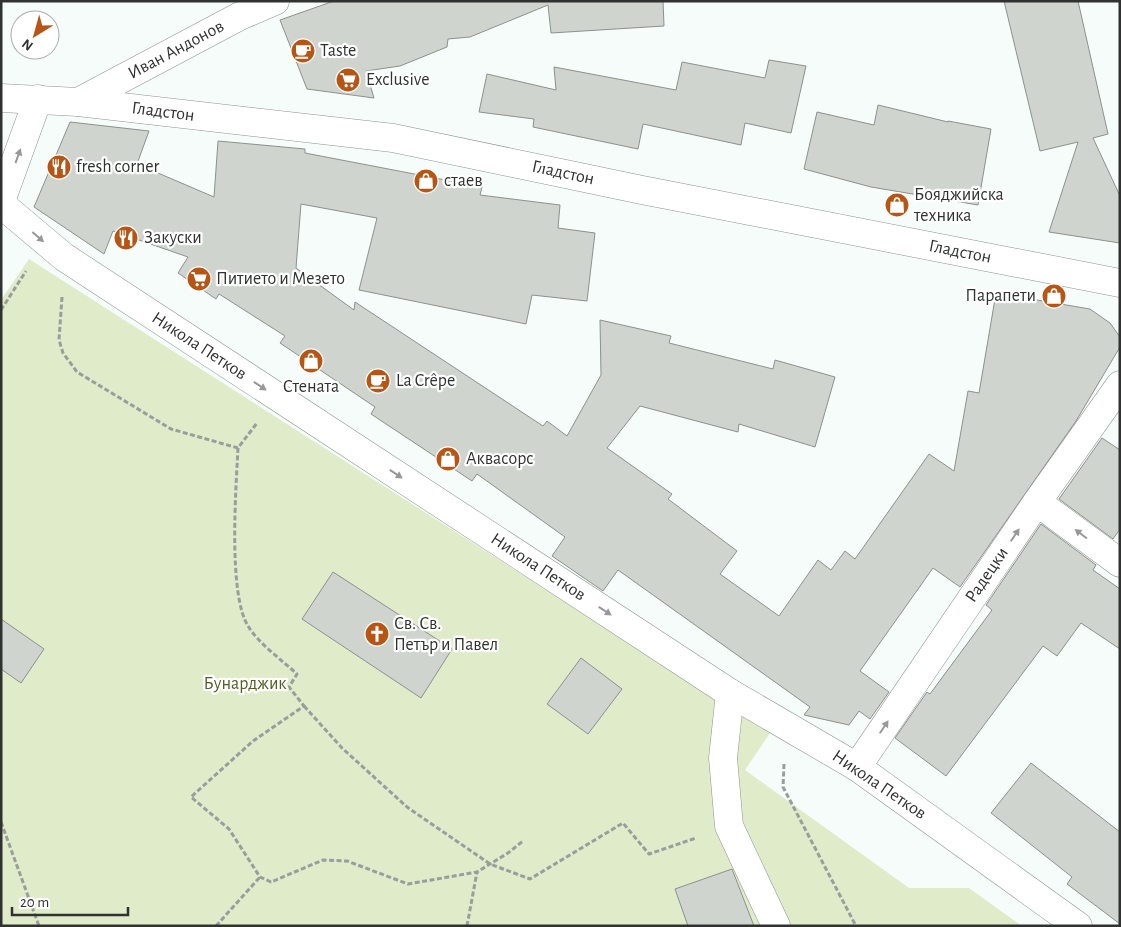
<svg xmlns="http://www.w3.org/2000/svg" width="1121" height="927" font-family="'Alegreya Sans',sans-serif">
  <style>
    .green { fill: #e0ebca }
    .building { fill: #cfd4cf; stroke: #8d918e }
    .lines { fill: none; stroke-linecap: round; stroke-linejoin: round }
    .minor-casing { stroke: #8d9391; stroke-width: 29 }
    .path { stroke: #999e9c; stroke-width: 3; stroke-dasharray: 5 2.5; stroke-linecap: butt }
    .minor { stroke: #fff; stroke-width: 28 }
    .oneway { fill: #989898 }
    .labels { text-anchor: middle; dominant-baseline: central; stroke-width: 4.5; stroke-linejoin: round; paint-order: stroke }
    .street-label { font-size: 18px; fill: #303231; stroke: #fff }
    .poi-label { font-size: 18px; fill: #303231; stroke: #fff; text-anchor: start }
    .park-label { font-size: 18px; fill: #505f24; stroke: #fff }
  </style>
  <rect width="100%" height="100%" fill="#f6fcfa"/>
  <polygon class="green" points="29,259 770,733 745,770 909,888 969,888 1022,926 1,926 1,300"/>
  <g class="building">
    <polygon points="334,1 663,1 664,26 551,33 548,5 470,37 448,39 447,47 400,66 366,71 374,98 307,89 280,20"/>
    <polygon points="1004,1 1078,1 1108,134 1093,138 1120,196 1120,243 1049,232 1078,142 1040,151"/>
    <polygon points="769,60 806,66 791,133 745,123 741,145 643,124 638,149 533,127 534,119 479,112 487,74 556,90 554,67 676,90 682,62 765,78"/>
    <polygon points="878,105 948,122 948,121 991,129 978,205 871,187 804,169 817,112 874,125"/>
    <polygon points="70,122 149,131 137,164 214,197 218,141 305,149 305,153 482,187 480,195 560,205 558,228 595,233 587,301 532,295 526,324 359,290 377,218 301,204 296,268 354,310 355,302 543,426 547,421 567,436 601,375 600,320 671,336 669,343 773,369 775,360 835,377 815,447 739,424 738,432 640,406 607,448 672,494 668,499 737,551 720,574 779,616 818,560 831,570 845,551 855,559 929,454 954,471 968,391 979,393 996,293 1090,309 1110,323 1120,337 1120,347 1076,421 960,587 933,568 860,671 889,692 870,719 859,711 849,725 804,715 810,707 618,570 603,591 552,556 565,537 477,474 472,481 371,414 375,407 280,343 285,336 219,294 216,299 178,273 188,257 113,231 104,254 34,207"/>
    <polygon points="1102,438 1120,450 1120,529 1113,539 1059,499"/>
    <polygon points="1041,524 1096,565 1093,570 1120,589 1120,649 1081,623 1057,656 1043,646 946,776 895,738 927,692 930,694 992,610 986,605"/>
    <polygon points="333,572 452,649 421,698 302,619"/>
    <polygon points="1,619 44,649 21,683 1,669"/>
    <polygon points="581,658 622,689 588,734 547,704"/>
    <polygon points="1031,763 1120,832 1120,924 1067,884 1072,877 991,813"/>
    <polygon points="732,869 754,926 688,926 675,889"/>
  </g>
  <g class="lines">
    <defs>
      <g id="minor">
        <polyline points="1,98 78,102 393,138 642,190 1120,283"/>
        <polyline points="78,102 240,16 275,1"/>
        <polyline points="1,201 38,99"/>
        <polyline points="1,204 64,257 730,693 857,767 1078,926"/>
        <polyline points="1037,502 1120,563"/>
        <polyline points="730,693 723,758 729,826 776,926"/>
        <polyline points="857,767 1037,502 1120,385"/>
      </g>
    </defs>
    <use href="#minor" class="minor-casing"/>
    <g class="path">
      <polyline points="62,297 59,340 63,353 77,372 171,429 238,448 257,423"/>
      <polyline points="1,310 26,271"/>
      <path d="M238 448C236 488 228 594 248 626 258 643 283 661 297 674L289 687 304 706 253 741 191 797 229 829 260 877 271 882 323 860 347 861 408 884 477 872 508 853 523 841"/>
      <polyline points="304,706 342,748 407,807 490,864 530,879 623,823 649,854 696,838"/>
      <polyline points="784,764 783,787 856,926"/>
      <polyline points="1,822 39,926"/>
      <polyline points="216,926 260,877"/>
      <polyline points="467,926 477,872"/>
    </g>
    <use href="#minor" class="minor"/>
  </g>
  <defs><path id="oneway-solid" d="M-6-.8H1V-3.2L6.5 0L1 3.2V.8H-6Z" transform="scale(1.25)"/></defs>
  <g class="oneway">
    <use href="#oneway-solid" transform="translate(18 156) rotate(-70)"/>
    <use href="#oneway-solid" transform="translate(38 237) rotate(41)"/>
    <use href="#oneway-solid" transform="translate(260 386) rotate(33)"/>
    <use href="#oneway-solid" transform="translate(396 474) rotate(33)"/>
    <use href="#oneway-solid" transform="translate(1081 534) rotate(-143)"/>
    <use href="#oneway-solid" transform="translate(1015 535) rotate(-56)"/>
    <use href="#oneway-solid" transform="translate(605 611) rotate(33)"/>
    <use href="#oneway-solid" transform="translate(884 727) rotate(-56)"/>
  </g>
  <defs>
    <symbol id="cafe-disc" viewBox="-11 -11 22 22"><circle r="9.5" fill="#b75614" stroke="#fff"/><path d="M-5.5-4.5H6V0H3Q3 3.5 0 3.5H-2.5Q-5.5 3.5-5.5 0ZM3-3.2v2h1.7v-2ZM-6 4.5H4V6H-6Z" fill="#fff"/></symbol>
    <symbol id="supermarket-disc" viewBox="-11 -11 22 22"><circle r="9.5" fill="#b75614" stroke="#fff"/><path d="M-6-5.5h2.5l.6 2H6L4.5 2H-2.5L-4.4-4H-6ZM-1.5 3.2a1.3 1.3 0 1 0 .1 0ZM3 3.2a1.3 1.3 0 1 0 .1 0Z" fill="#fff"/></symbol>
    <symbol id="restaurant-disc" viewBox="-11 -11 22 22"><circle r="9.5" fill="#b75614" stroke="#fff"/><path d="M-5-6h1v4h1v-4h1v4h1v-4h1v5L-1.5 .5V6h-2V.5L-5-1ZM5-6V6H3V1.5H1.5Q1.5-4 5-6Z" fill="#fff"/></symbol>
    <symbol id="shop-disc" viewBox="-11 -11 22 22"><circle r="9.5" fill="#b75614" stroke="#fff"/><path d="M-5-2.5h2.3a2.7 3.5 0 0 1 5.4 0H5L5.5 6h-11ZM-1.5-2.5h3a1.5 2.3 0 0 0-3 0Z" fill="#fff"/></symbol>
    <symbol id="church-disc" viewBox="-11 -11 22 22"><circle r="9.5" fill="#b75614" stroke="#fff"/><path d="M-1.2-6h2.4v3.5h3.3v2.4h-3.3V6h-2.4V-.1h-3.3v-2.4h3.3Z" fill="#fff"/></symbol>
  </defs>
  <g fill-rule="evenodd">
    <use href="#cafe-disc" x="289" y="37" width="28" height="28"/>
    <use href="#supermarket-disc" x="334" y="66" width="28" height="28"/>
    <use href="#restaurant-disc" x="45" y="153" width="28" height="28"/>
    <use href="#shop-disc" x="412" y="167" width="28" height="28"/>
    <use href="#shop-disc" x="883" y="191" width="28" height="28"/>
    <use href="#restaurant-disc" x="112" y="224" width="28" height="28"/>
    <use href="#supermarket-disc" x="185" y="265" width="28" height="28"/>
    <use href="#shop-disc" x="1040" y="282" width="28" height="28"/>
    <use href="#shop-disc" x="297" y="347" width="28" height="28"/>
    <use href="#cafe-disc" x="364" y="367" width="28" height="28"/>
    <use href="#shop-disc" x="434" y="445" width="28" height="28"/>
    <use href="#church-disc" x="363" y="620" width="28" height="28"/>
  </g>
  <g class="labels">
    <g class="street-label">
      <text transform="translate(176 50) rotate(-28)">Иван Андонов</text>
      <text transform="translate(163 112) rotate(7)">Гладстон</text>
      <text transform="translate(563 173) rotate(12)">Гладстон</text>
      <text transform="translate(960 252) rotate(11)">Гладстон</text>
      <text transform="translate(199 346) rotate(33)">Никола Петков</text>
      <text transform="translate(538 567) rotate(33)">Никола Петков</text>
      <text transform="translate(987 575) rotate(-56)">Радецки</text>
      <text transform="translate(879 785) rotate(34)">Никола Петков</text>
    </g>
    <g class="poi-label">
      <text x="320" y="51">Taste</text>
      <text x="366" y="80">Exclusive</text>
      <text x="76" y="167">fresh corner</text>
      <text x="444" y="181">стаев</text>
      <text x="914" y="195">Бояджийска<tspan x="914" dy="21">техника</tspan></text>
      <text x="144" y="238">Закуски</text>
      <text x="216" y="279">Питието и Мезето</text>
      <text x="1036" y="296" text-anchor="end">Парапети</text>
      <text x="396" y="381">La Crêpe</text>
      <text x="311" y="387" text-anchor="middle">Стената</text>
      <text x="466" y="459">Аквасорс</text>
      <text x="394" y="624">Св. Св.<tspan x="394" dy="21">Петър и Павел</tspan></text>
    </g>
    <g class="park-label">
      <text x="245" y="684">Бунарджик</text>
    </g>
  </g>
  <rect width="1121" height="927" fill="none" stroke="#303231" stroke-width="5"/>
  <g transform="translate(35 35) rotate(217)"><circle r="24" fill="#ffffff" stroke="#acadad"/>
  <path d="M0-4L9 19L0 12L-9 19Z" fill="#b75614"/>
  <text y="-8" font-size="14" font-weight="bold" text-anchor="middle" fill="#303231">N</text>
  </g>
  <path d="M12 907v8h116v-8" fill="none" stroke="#303231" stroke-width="2.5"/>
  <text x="20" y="907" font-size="15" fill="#303231" stroke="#ffffff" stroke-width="4" paint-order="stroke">20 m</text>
</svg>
